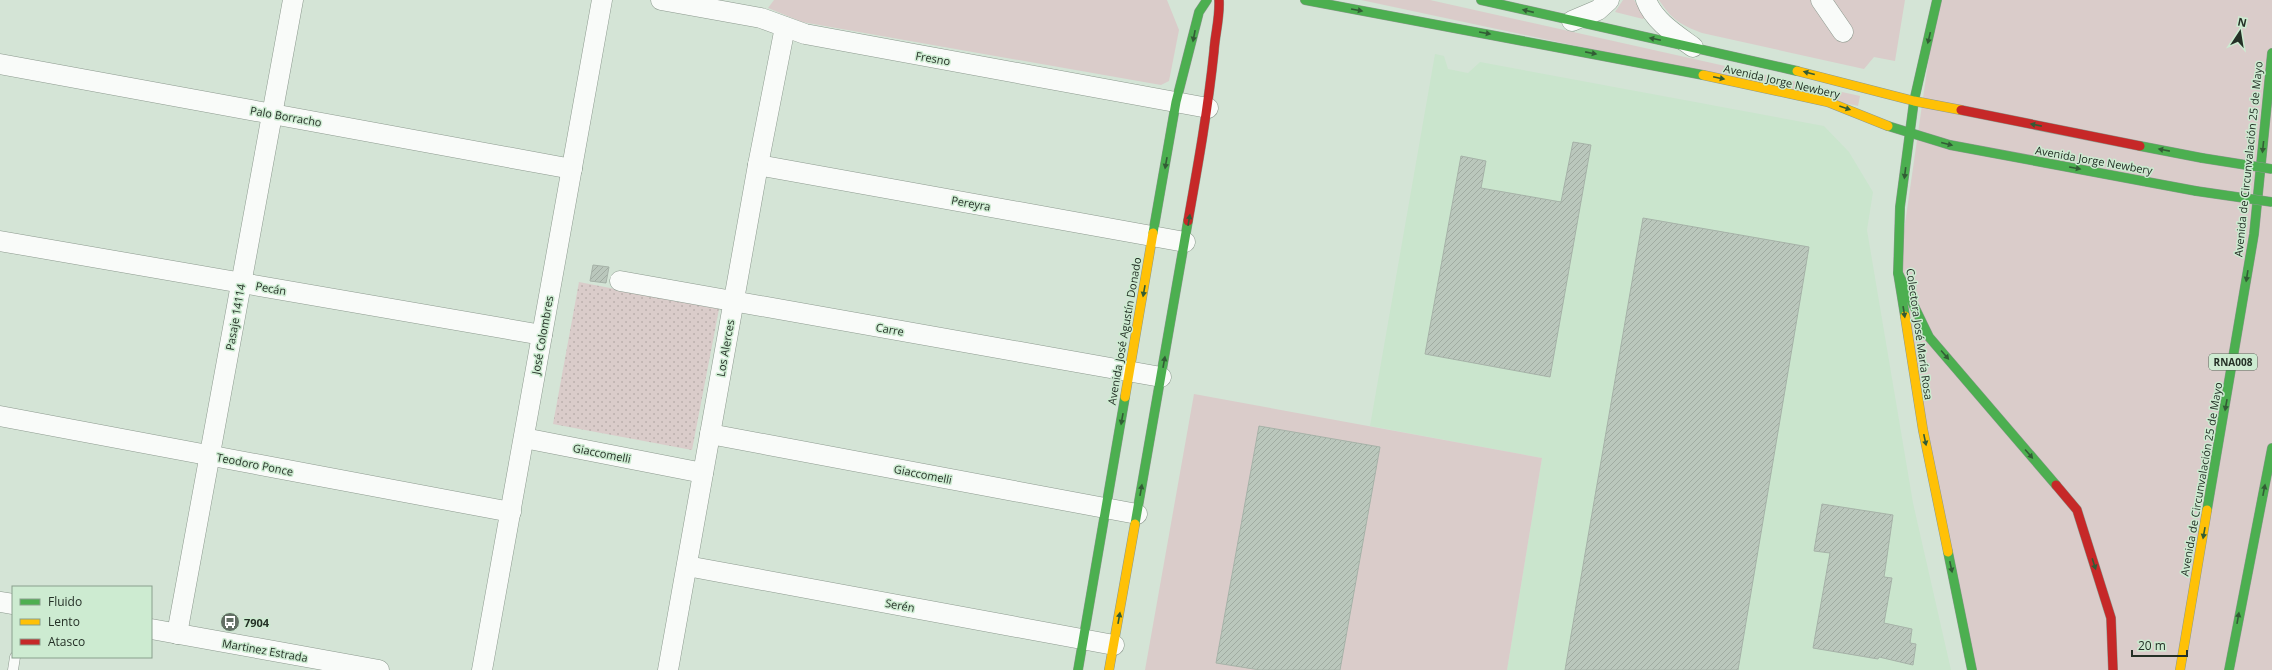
<svg xmlns="http://www.w3.org/2000/svg" width="2272" height="670" font-family="'Open Sans',sans-serif">
  <style>
    .built { fill: #cae5cd }
    .grass { fill: #daccca }
    .park { fill: url(#park-dots) }
    .building { fill: url(#building-hatch); stroke: #a6b2a8 }
    .lines { fill: none; stroke-linecap: round; stroke-linejoin: round }
    .lane-casing { stroke: #8c998e; stroke-width: 11 }
    .street-casing { stroke: #8c998e; stroke-width: 21 }
    .fast-casing { stroke: #8c998e; stroke-width: 10 }
    .slow-casing { stroke: #8c998e; stroke-width: 10 }
    .jam-casing { stroke: #8c998e; stroke-width: 10 }
    .lane { stroke: #f9fbf9; stroke-width: 10 }
    .street { stroke: #f9fbf9; stroke-width: 20 }
    .fast { stroke: #4caf50; stroke-width: 9 }
    .slow { stroke: #ffc107; stroke-width: 9 }
    .jam { stroke: #c62828; stroke-width: 9 }
    .fast-bridge-casing { stroke: #8c998e; stroke-width: 10; stroke-linecap: butt }
    .fast-bridge { stroke: #4caf50; stroke-width: 9 }
    .oneway { fill: #325c35 }
    .labels { text-anchor: middle; dominant-baseline: central; stroke-width: 3; stroke-linejoin: round; paint-order: stroke }
    .shield { fill: #cdebd1; stroke: #576859; stroke-width: 1 }
    .shield-label { font-size: 10px; font-weight: bold; fill: #243026 }
    .street-label { font-size: 11px; fill: #243026; stroke: #cdebd1 }
    .poi-label { font-size: 11px; font-weight: bold; fill: #243026; stroke: #cdebd1; text-anchor: start }
  </style>
  <defs>
    <pattern id="park-dots" width="8" height="8" patternUnits="userSpaceOnUse"><rect width="8" height="8" fill="#daccca"/><path d="M2 2h.1M6 6h.1" fill="none" stroke="#bbb0ad" stroke-width="1.8" stroke-linecap="round"/></pattern>
    <pattern id="building-hatch" width="6" height="6" patternUnits="userSpaceOnUse"><rect width="6" height="6" fill="#bac7bc"/><path d="M-1 1l2-2M0 6l6-6M5 7l2-2" fill="none" stroke="#a0aba1"/></pattern>
  </defs>
  <rect width="100%" height="100%" fill="#d4e4d6"/>
  <polygon class="built" points="1435,54 1444,56 1448,69 1468,73 1480,62 1824,126 1849,152 1873,192 1867,230 1913,503 1951,670 1507,670 1542,458 1370,426"/>
  <g class="grass">
    <polygon points="774,0 1167,0 1179,30 1169,81 1161,85 802,22 768,8"/>
    <polygon points="1361,0 1430,0 1860,96 1858,106"/>
    <polygon points="1623,0 1634,0 1645,17 1643,19 1615,12"/>
    <path d="M1659 0H1905L1895 61 1874 57 1864 69 1702 33C1681 25 1672 20 1659 0Z"/>
    <polygon points="1937,0 2272,0 2272,670 1972,670 1898,273"/>
    <polygon points="1194,394 1542,458 1507,670 1145,670"/>
  </g>
  <polygon class="park" points="579,282 719,309 692,450 553,424"/>
  <g class="building">
    <polygon points="1573,142 1591,145 1550,377 1425,354 1461,156 1486,161 1481,188 1561,202"/>
    <polygon points="1643,218 1809,247 1738,670 1565,670"/>
    <polygon points="593,265 609,267 606,283 590,281"/>
    <polygon points="1259,426 1380,447 1340,670 1260,670 1216,663"/>
    <polygon points="1822,504 1893,515 1884,577 1892,578 1884,623 1912,629 1910,643 1916,644 1913,665 1879,657 1878,659 1813,648 1830,553 1814,551"/>
  </g>
  <g class="lines">
    <defs>
      <polyline id="lane" points="13,670 15,657"/>
      <g id="street">
        <polyline points="661,0 761,18 805,34 1208,108"/>
        <path d="M1646 0C1654 21 1675 34 1693 47"/>
        <polyline points="1821,0 1843,32"/>
        <polyline points="1572,21 1598,10 1609,0"/>
        <polyline points="0,64 572,169"/>
        <polyline points="758,165 1185,242"/>
        <polyline points="0,241 542,335"/>
        <polyline points="620,281 1161,377"/>
        <polyline points="0,416 511,512"/>
        <polyline points="710,434 1137,514"/>
        <polyline points="524,438 703,473"/>
        <polyline points="687,566 1114,645"/>
        <polyline points="0,602 13,604"/>
        <polyline points="151,629 379,670"/>
        <polyline points="177,634 293,0"/>
        <polyline points="482,670 602,0"/>
        <polyline points="668,670 758,165 785,27"/>
      </g>
      <g id="fast">
        <polyline points="1305,0 1703,75"/>
        <polyline points="1481,0 1797,71"/>
        <polyline points="1888,126 1950,145 2196,191"/>
        <polyline points="2140,146 2202,158"/>
        <polyline points="1153,233 1176,102 1199,12 1207,0"/>
        <polyline points="1898,273 1929,337 2056,485"/>
        <polyline points="1905,316 1898,273 1900,207 1914,101 1937,0"/>
        <polyline points="2207,510 2254,234 2272,53"/>
        <polyline points="1135,524 1188,221"/>
        <polyline points="1948,552 1972,670"/>
        <polyline points="1078,670 1125,397"/>
        <polyline points="2229,670 2272,448"/>
      </g>
      <g id="slow">
        <polyline points="1797,71 1914,101 1961,110"/>
        <polyline points="1703,75 1828,102 1888,126"/>
        <polyline points="1905,316 1923,430 1948,552"/>
        <polyline points="1125,397 1153,233"/>
        <polyline points="1109,670 1135,524"/>
        <polyline points="2180,670 2207,510"/>
      </g>
      <g id="jam">
        <polyline points="1961,110 2140,146"/>
        <path d="M1188 221C1198 165 1208 109 1214 51 1215 34 1220 18 1219 0"/>
        <polyline points="2056,485 2077,510 2111,618 2113,670"/>
      </g>
    </defs>
    <use href="#lane" class="lane-casing"/>
    <use href="#street" class="street-casing"/>
    <use href="#fast" class="fast-casing"/>
    <use href="#slow" class="slow-casing"/>
    <use href="#jam" class="jam-casing"/>
    <use href="#lane" class="lane"/>
    <use href="#street" class="street"/>
    <use href="#fast" class="fast"/>
    <use href="#slow" class="slow"/>
    <use href="#jam" class="jam"/>
    <defs>
      <g id="fast-bridge">
        <polyline points="2202,158 2272,169"/>
        <polyline points="2196,191 2272,202"/>
      </g>
    </defs>
    <use href="#fast-bridge" class="fast-bridge-casing"/>
    <use href="#fast-bridge" class="fast-bridge"/>
  </g>
  <defs><path id="oneway-solid" d="M-6-.8H1V-3.2L6.5 0L1 3.2V.8H-6Z"/></defs>
  <g class="oneway">
    <use href="#oneway-solid" transform="translate(1357 10) rotate(10)"/>
    <use href="#oneway-solid" transform="translate(1528 11) rotate(-167)"/>
    <use href="#oneway-solid" transform="translate(1485 33) rotate(10)"/>
    <use href="#oneway-solid" transform="translate(1194 36) rotate(101)"/>
    <use href="#oneway-solid" transform="translate(1929 38) rotate(103)"/>
    <use href="#oneway-solid" transform="translate(1655 39) rotate(-168)"/>
    <use href="#oneway-solid" transform="translate(1591 53) rotate(11)"/>
    <use href="#oneway-solid" transform="translate(1809 73) rotate(-165)"/>
    <use href="#oneway-solid" transform="translate(1719 78) rotate(12)"/>
    <use href="#oneway-solid" transform="translate(1845 108) rotate(19)"/>
    <use href="#oneway-solid" transform="translate(2036 125) rotate(-169)"/>
    <use href="#oneway-solid" transform="translate(1947 144) rotate(14)"/>
    <use href="#oneway-solid" transform="translate(2263 147) rotate(96)"/>
    <use href="#oneway-solid" transform="translate(2164 150) rotate(-169)"/>
    <use href="#oneway-solid" transform="translate(1166 163) rotate(100)"/>
    <use href="#oneway-solid" transform="translate(2075 168) rotate(10)"/>
    <use href="#oneway-solid" transform="translate(1905 173) rotate(97)"/>
    <use href="#oneway-solid" transform="translate(1189 220) rotate(-80)"/>
    <use href="#oneway-solid" transform="translate(2247 276) rotate(99)"/>
    <use href="#oneway-solid" transform="translate(1144 291) rotate(100)"/>
    <use href="#oneway-solid" transform="translate(1904 312) rotate(81)"/>
    <use href="#oneway-solid" transform="translate(1945 355) rotate(49)"/>
    <use href="#oneway-solid" transform="translate(1164 362) rotate(-80)"/>
    <use href="#oneway-solid" transform="translate(2226 405) rotate(100)"/>
    <use href="#oneway-solid" transform="translate(1122 419) rotate(100)"/>
    <use href="#oneway-solid" transform="translate(1925 440) rotate(78)"/>
    <use href="#oneway-solid" transform="translate(2029 454) rotate(49)"/>
    <use href="#oneway-solid" transform="translate(1141 490) rotate(-80)"/>
    <use href="#oneway-solid" transform="translate(2264 490) rotate(-79)"/>
    <use href="#oneway-solid" transform="translate(2204 533) rotate(100)"/>
    <use href="#oneway-solid" transform="translate(2094 564) rotate(72)"/>
    <use href="#oneway-solid" transform="translate(1951 567) rotate(78)"/>
    <use href="#oneway-solid" transform="translate(1119 618) rotate(-80)"/>
    <use href="#oneway-solid" transform="translate(2238 618) rotate(-80)"/>
  </g>
  <defs>
    <symbol id="bus-disc" viewBox="-11 -11 22 22"><circle r="9.5" fill="#626f64" stroke="#cdebd1"/><path d="M-5-6H5V4H4V6H2V4H-2V6H-4V4H-5ZM-3.5-4V0h7V-4ZM-3.5 1.2v1.5H-2V1.2ZM2 1.2v1.5H3.5V1.2Z" fill="#fff"/></symbol>
  </defs>
  <g fill-rule="evenodd">
    <use href="#bus-disc" x="219" y="611" width="22" height="22"/>
  </g>
  <g class="labels">
    <rect class="shield" x="2209" y="354" width="48" height="16" rx="3"/>
    <g class="shield-label">
      <text x="2233" y="362">RNA008</text>
    </g>
    <g class="street-label">
      <text transform="translate(933 58) rotate(10)">Fresno</text>
      <text transform="translate(1782 81) rotate(13)">Avenida Jorge Newbery</text>
      <text transform="translate(286 116) rotate(10)">Palo Borracho</text>
      <text transform="translate(2248 159) rotate(-84)">Avenida de Circunvalación 25 de Mayo</text>
      <text transform="translate(2094 160) rotate(10)">Avenida Jorge Newbery</text>
      <text transform="translate(971 203) rotate(10)">Pereyra</text>
      <text transform="translate(271 288) rotate(10)">Pecán</text>
      <text transform="translate(235 317) rotate(-80)">Pasaje 14114</text>
      <text transform="translate(890 329) rotate(10)">Carre</text>
      <text transform="translate(1124 331) rotate(-80)">Avenida José Agustín Donado</text>
      <text transform="translate(1920 334) rotate(82)">Colectora José María Rosa</text>
      <text transform="translate(542 335) rotate(-80)">José Colombres</text>
      <text transform="translate(725 348) rotate(-80)">Los Alerces</text>
      <text transform="translate(602 453) rotate(11)">Giaccomelli</text>
      <text transform="translate(255 464) rotate(11)">Teodoro Ponce</text>
      <text transform="translate(923 474) rotate(11)">Giaccomelli</text>
      <text transform="translate(2201 479) rotate(-80)">Avenida de Circunvalación 25 de Mayo</text>
      <text transform="translate(900 605) rotate(10)">Serén</text>
      <text transform="translate(265 650) rotate(10)">Martinez Estrada</text>
    </g>
    <g class="poi-label">
      <text x="244" y="622">7904</text>
    </g>
  </g>
  <rect x="12" y="586" width="140" height="72" fill="#cdebd1" stroke="#89a08d"/>
  <rect x="20" y="599" width="20" height="6" fill="#4caf50" stroke="#89a08d"/>
  <text x="48" y="606" font-size="12" fill="#243026">Fluido</text>
  <rect x="20" y="619" width="20" height="6" fill="#ffc107" stroke="#89a08d"/>
  <text x="48" y="626" font-size="12" fill="#243026">Lento</text>
  <rect x="20" y="639" width="20" height="6" fill="#c62828" stroke="#89a08d"/>
  <text x="48" y="646" font-size="12" fill="#243026">Atasco</text>
  <g transform="translate(2240 32) rotate(12)" stroke="#cdebd1" stroke-width="3" paint-order="stroke">
  <path d="M0-3L7 15L0 10L-7 15Z" fill="#243026"/>
  <text y="-6" font-size="11" font-weight="bold" text-anchor="middle" fill="#243026">N</text>
  </g>
  <path d="M2132 650v6h55v-6" fill="none" stroke="#243026" stroke-width="2"/>
  <text x="2138" y="650" font-size="12" fill="#243026" stroke="#cdebd1" stroke-width="3" paint-order="stroke">20 m</text>
</svg>
